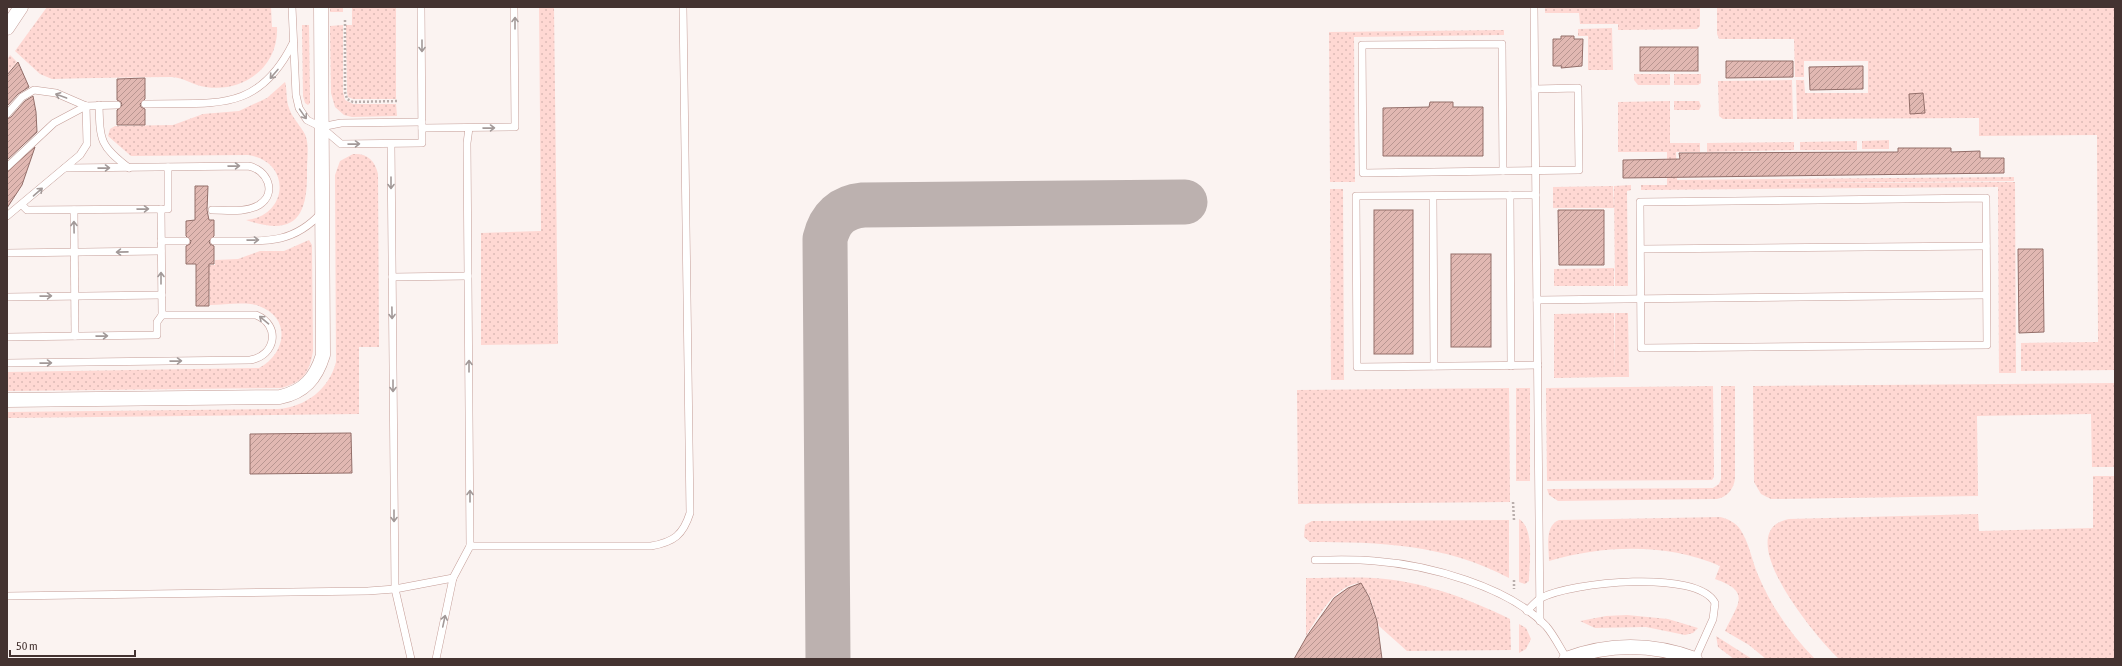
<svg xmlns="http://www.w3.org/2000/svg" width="2122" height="666" font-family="'Asap Condensed',sans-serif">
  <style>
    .green { fill: url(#green-dots) }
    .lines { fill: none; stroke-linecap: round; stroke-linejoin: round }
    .taxiway { stroke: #bcb1af; stroke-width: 45 }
    .building { fill: url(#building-hatch); stroke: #936e69 }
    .service-casing { stroke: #c49d97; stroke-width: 8 }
    .minor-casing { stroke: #c49d97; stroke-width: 15 }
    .path { stroke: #b9aeac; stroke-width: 2.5; stroke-dasharray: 2 2; stroke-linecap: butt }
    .service { stroke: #fff; stroke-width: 7 }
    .minor { stroke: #fff; stroke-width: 14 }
    .oneway { stroke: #a29998 }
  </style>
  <defs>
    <pattern id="green-dots" width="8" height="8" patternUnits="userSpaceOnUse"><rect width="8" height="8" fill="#ffd8d3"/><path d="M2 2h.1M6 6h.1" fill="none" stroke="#dcbab6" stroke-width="1.8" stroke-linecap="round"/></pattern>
    <pattern id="building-hatch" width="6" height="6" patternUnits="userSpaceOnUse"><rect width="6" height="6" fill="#e1b8b2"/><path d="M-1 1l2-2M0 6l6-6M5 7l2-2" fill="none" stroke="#b89691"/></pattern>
  </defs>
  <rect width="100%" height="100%" fill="#fbf3f1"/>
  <g class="green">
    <path d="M47 7H271L272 27H277C279 66 244 93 206 87 194 86 184 77 171 77 131 77 92 78 52 79L40 74 15 51Z"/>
    <rect x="330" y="7" width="13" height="5"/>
    <polygon points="352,7 396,7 396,99 353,99 348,97 347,92 346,25 352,25"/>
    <polygon points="539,7 554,7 558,344 481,345 481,233 541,231"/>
    <polygon points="1545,7 1700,7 1700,26 1697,29 1618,30 1618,24 1580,24 1579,13 1545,13"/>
    <polygon points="1717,7 2115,7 2115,370 2021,371 2021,343 2098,342 2097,135 1979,136 1979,118 1797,119 1796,80 1804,80 1805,93 1868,93 1868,61 1804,61 1804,77 1795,77 1794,39 1719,39 1717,34"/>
    <polygon points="302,25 309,25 310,103 308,105 305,103 303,96"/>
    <polygon points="343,25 343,92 345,100 353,104 396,104 397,116 352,117 344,115 335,107 331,93 330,26"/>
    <polygon points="1612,28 1613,70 1588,70 1588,36 1578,36 1578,29"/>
    <polygon points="1504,30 1504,35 1354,37 1355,182 1330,182 1329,32"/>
    <polygon points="10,55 17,62 7,74 7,60"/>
    <polygon points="1634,74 1670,74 1670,85 1638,85 1634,80"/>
    <polygon points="1674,74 1701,74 1701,83 1698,85 1674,85"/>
    <polygon points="1792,80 1793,119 1723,119 1719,116 1718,81"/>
    <path d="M285 82C287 86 286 102 289 108 292 118 305 131 306 137 309 147 307 160 307 170 308 217 295 237 246 220 289 216 292 161 248 155L131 156 108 136 110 129 115 126 173 125 203 114 239 111 267 98Z"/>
    <polygon points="1670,101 1670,143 1700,143 1700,152 1676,152 1677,180 2014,177 2014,181 1702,184 2015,182 2016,373 1999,373 1998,187 1641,190 1641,185 1667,185 1667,152 1618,152 1618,102"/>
    <polygon points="1674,101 1699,101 1701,106 1699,110 1674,110"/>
    <polygon points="1889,140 1889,149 1862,149 1862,141"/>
    <polygon points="1857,141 1857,150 1800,150 1800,142"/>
    <polygon points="1794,142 1794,150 1707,152 1707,143"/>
    <path d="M353 154C367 153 375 160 378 174L379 347H359V414L7 418V412L278 409C306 407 329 389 336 362L335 175 340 161Z"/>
    <polygon points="1631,185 1631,190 1627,191 1628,286 1615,286 1614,186"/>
    <polygon points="1613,186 1614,208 1553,208 1553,187"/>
    <polygon points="1330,189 1343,189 1344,380 1331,380"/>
    <path d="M309 240 312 245 313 351C310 372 302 383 281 388L7 391V372L259 368C286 354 292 318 259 306 245 301 225 305 210 305L209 265H215V260L238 259 260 251H284Z"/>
    <polygon points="1614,268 1614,286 1554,286 1554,269"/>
    <polygon points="1614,313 1615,377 1554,378 1554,314"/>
    <polygon points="1615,313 1628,313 1629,377 1615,377"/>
    <polygon points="2115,383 2115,467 2092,467 2091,414 1977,416 1978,496 1771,499 1761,494 1754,482 1753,386"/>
    <polygon points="1713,386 1714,477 1712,480 1547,481 1546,388"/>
    <path d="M1721 386H1735V478C1734 489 1727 497 1717 499L1558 501 1549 495 1547 489 1713 488 1719 484 1721 479Z"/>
    <polygon points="1509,388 1510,502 1298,504 1297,390"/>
    <rect x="1516" y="388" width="14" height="93"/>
    <path d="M2093 476H2115V659H1839C1817 639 1727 531 1789 519L1978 514 1979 531 2093 528Z"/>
    <path d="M1720 517C1728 519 1735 522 1740 529 1749 542 1752 561 1758 575 1771 606 1791 635 1815 659H1766L1749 645 1725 631C1738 603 1752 592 1715 579L1720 566C1667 543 1604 545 1549 561 1549 548 1544 526 1559 520Z"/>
    <path d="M1519 519C1535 529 1529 563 1529 581L1525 584 1519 582Z"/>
    <path d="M1509 520V578C1445 544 1380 542 1310 542L1304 537 1305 525 1312 521Z"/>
    <path d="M1306 578C1329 578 1351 577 1374 578 1422 581 1467 598 1510 619L1511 650 1407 651 1379 626 1370 597 1361 583C1335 584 1318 617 1306 636Z"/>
    <polygon points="1627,615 1668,619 1698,628 1693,633 1685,635 1646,627 1595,628 1580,621 1606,616"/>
    <polygon points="1519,624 1526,628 1531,639 1526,649 1519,653"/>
    <polygon points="1716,636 1752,659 1734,659 1718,647"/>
  </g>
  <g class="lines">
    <path class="taxiway" d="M828 659 825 239C830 218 842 207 863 205L1185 202"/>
  </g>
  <g class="building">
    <polygon points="1561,36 1574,36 1574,39 1583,39 1582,66 1561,68 1562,66 1553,66 1553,39 1561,39"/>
    <rect x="1640" y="47" width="58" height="24"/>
    <polygon points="1726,61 1793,61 1793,77 1726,78"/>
    <polygon points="18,62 29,87 18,94 7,106 7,75"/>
    <polygon points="1863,66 1863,89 1810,90 1809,67"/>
    <polygon points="145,78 145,99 140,104 141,107 145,109 145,125 117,125 117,110 122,105 121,102 117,100 117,79"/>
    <polygon points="1923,93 1925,113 1910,114 1909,94"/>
    <polygon points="33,96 36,112 37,132 7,160 7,119 11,117 25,101"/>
    <polygon points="1430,102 1453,102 1453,107 1483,107 1483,156 1383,156 1383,108 1429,107"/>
    <polygon points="35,147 22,185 7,208 7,172"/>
    <polygon points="1898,148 1951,148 1951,152 1980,151 1980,158 2004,158 2004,173 1623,178 1623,160 1680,159 1679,153 1898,152"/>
    <polygon points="195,186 208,186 207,210 209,220 214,220 214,236 209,241 210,244 214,246 214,264 209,264 209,306 196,306 196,264 186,264 186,246 190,244 191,241 186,236 186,221 195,220"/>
    <rect x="1374" y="210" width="39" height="144"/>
    <polygon points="1558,210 1604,210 1604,265 1559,265"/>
    <polygon points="2018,249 2043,249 2044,332 2019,333"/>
    <rect x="1451" y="254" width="40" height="93"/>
    <polygon points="351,433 352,473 250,474 250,434"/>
    <polygon points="1361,583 1369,597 1377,621 1382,659 1294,659 1307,636 1334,598 1348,588"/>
  </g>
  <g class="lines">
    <defs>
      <g id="service">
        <polyline points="292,7 296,95 299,108 307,120 321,127 341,144 422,143 421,7"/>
        <polyline points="1534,7 1540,621"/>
        <polygon points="1502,44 1503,171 1363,173 1362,45"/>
        <path d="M145 104C214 102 258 114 293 43"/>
        <path d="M99 105C100 141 100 146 129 168"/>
        <polyline points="7,114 22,97 34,90 56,93 86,106 117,105"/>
        <polyline points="321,127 341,123 422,122"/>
        <polyline points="422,128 515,127 514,7"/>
        <polyline points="391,144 395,589 411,659"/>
        <polyline points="7,167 54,123 86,106"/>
        <path d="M65 168 248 166C267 169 278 193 259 205 245 213 227 210 212 210"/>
        <polyline points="1503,171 1579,170 1578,88 1535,89"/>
        <polyline points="1510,195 1511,366"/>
        <polyline points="1536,195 1356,196 1357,367 1538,365"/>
        <polyline points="1433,196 1434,366"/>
        <polygon points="1986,198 1987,345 1641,348 1640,202"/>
        <polyline points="22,205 27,210 168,209 168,167"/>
        <polyline points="74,210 75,336"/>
        <polyline points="7,216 80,155 87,144 86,106"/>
        <polyline points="161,241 186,241"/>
        <path d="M214 241C256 240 290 248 321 213"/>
        <polyline points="1641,249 1986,246"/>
        <polyline points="7,253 161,251"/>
        <polyline points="392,277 468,276"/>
        <polyline points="7,297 162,295"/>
        <polyline points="1537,300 1986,295"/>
        <polyline points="7,337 157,335 157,322 162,315 161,209"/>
        <path d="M7 363 250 360C276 356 281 325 256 315H162"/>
        <path d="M470 546H651C674 542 683 535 690 513L683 7"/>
        <path d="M1315 560C1335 560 1355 559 1375 561 1428 565 1508 586 1546 626 1554 635 1560 648 1567 659"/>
        <polyline points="7,596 368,591 395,589 453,578"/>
        <path d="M1527 611C1531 607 1536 601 1541 598 1571 582 1698 569 1715 603L1713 619 1695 659"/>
        <polyline points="436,659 453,578 470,546 467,143 469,128"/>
      </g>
      <g id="minor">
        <polyline points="7,28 21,7"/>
        <path d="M7 400 280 397C304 392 316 378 323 355L321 7"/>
        <path d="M1566 659C1609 643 1652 643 1695 659"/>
      </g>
    </defs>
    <use href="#service" class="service-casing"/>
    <use href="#minor" class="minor-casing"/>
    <g class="path">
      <polyline points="345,20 345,92 347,99 353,102 399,101"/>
      <polyline points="1513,502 1514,520"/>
      <polyline points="1514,580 1514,589"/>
    </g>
    <use href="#service" class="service"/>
    <use href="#minor" class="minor"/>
  </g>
  <defs><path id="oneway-shaft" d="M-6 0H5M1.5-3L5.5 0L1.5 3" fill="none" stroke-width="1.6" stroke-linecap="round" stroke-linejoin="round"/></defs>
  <g class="oneway">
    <use href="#oneway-shaft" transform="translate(515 23) rotate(-90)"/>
    <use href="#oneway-shaft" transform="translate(422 46) rotate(90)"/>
    <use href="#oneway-shaft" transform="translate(274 74) rotate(131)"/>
    <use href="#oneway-shaft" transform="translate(61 96) rotate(-160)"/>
    <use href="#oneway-shaft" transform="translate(303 114) rotate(55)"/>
    <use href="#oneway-shaft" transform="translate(489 128) rotate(-1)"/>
    <use href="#oneway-shaft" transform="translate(354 144) rotate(-1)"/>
    <use href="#oneway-shaft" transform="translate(234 166) rotate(-1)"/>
    <use href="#oneway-shaft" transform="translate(104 168) rotate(-1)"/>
    <use href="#oneway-shaft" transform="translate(391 183) rotate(90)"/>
    <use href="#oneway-shaft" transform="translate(38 192) rotate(-41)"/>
    <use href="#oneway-shaft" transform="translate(143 209) rotate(-1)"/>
    <use href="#oneway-shaft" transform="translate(74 227) rotate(-91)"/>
    <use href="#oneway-shaft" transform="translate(253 240) rotate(-1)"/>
    <use href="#oneway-shaft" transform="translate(122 252) rotate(179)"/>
    <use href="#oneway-shaft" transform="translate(161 278) rotate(-90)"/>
    <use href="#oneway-shaft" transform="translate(46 296) rotate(-1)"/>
    <use href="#oneway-shaft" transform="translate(392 313) rotate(89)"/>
    <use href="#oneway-shaft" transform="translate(264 320) rotate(-140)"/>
    <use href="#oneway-shaft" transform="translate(102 336) rotate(-1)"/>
    <use href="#oneway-shaft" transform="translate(176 361) rotate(-1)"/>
    <use href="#oneway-shaft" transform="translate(46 363) rotate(-1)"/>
    <use href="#oneway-shaft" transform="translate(469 366) rotate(-90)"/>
    <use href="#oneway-shaft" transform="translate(393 386) rotate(90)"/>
    <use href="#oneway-shaft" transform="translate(470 496) rotate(-90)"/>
    <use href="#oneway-shaft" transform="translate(394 516) rotate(90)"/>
    <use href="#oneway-shaft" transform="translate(444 621) rotate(-78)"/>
  </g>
  <rect width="2122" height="666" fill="none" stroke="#443331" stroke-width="16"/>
  <path d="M10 650v6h125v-6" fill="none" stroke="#443331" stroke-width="2"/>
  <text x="16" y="650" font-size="12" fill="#443331" stroke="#fbf3f1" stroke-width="3" paint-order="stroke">50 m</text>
</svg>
